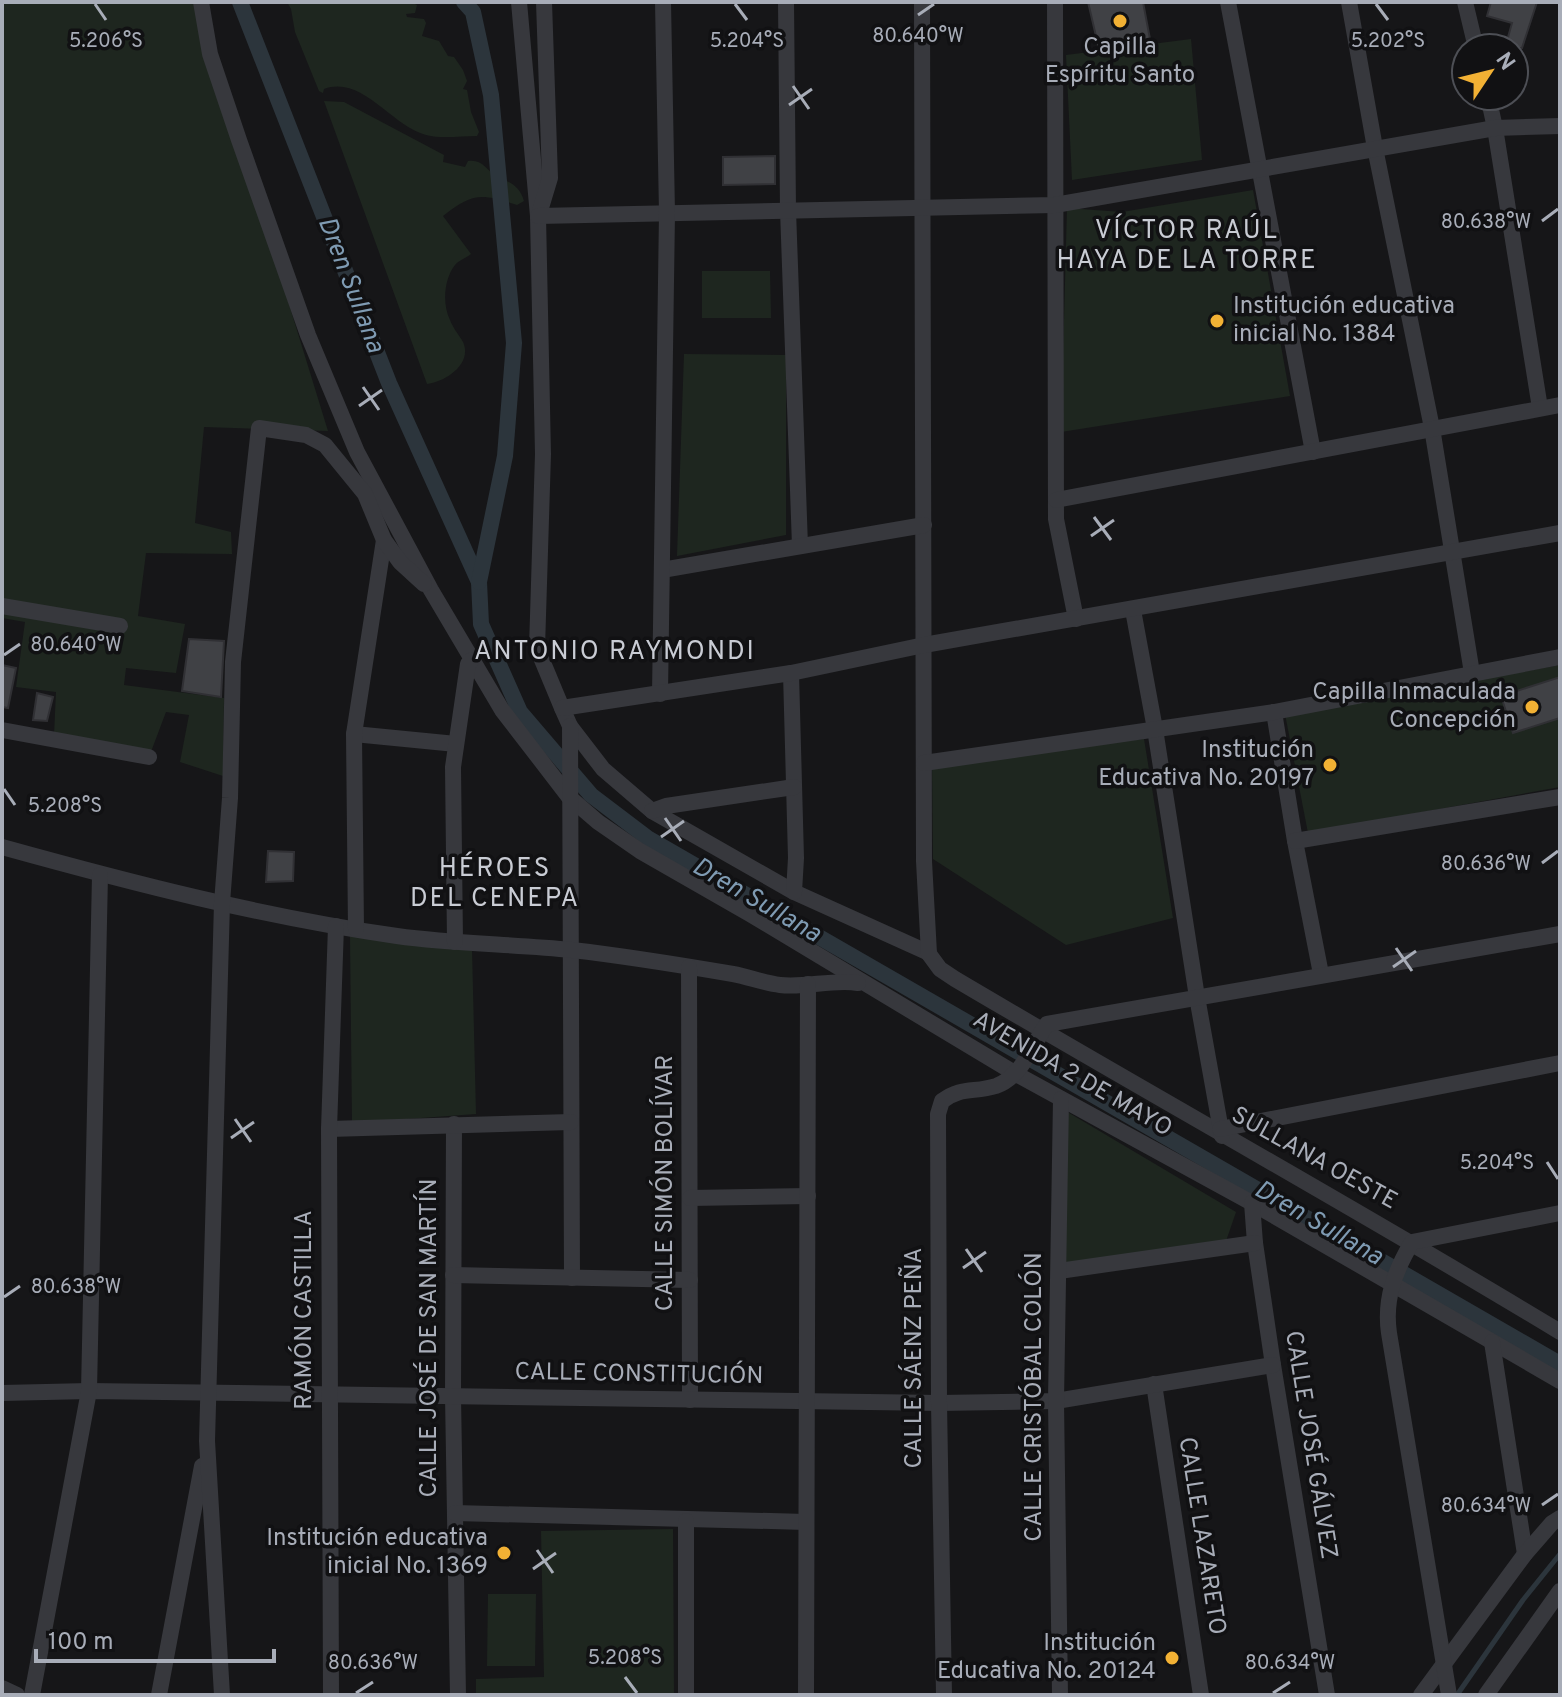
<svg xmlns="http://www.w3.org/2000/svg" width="1562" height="1697" font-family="Overpass,sans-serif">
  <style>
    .green { fill: #1e261f }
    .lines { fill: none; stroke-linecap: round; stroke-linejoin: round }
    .stream { stroke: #2c353c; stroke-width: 5 }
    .canal { stroke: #2c353c; stroke-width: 16 }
    .building { fill: #404145; stroke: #303034; stroke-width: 2 }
    .minor { stroke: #37383d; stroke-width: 16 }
    .ticks { fill: none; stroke: #a8adb8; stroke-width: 3 }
    .poi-dot { fill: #f2b134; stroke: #111113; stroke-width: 3 }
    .labels { text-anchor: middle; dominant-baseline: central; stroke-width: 7; stroke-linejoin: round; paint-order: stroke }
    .poi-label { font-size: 24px; fill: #a8adb8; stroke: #111113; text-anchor: end }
    .street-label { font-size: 24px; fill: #a8adb8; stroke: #111113 }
    .neighbourhood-label { font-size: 26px; letter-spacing: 2px; fill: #c9ccd4; stroke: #111113 }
    .water-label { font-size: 26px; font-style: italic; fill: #7f9bb3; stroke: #111113 }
    .ticks-label { font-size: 20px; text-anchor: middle; fill: #a8adb8; stroke: #111113; stroke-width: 7; stroke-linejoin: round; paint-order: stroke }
  </style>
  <rect width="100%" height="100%" fill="#161618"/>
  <g class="green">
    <polygon points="2,2 196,2 328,431 204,427 195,523 231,532 232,554 146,553 138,616 185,624 176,673 126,668 124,685 224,698 223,776 180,762 189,715 166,712 149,757 54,735 56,692 16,687 25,622 2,618"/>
    <path d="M287 2H411L417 5 415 13 406 14 407 17 424 19 426 23 422 36 439 41 448 56 454 57 463 70 467 81 463 89 467 90 471 112 479 132 477 136C461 136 441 139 426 135 391 126 363 75 324 89L323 93 319 91 295 32 291 9Z"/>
    <polygon points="1191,39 1202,160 1072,180 1066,55"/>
    <path d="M324 101 344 102 444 155 443 162 465 167 468 161C483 159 484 169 496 175 509 183 519 184 524 201L517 205C480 193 473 193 443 216L471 254C466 258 459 260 455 265 444 279 442 304 450 320 453 328 459 335 463 342 473 364 445 382 427 384Z"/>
    <polygon points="1253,190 1290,396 1061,432 1067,208 1122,212"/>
    <polygon points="702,271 770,271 771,318 702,318"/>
    <polygon points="684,354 786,355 786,535 677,556"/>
    <polygon points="1560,665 1560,787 1308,833 1285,714"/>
    <polygon points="1144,739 1173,918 1066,945 933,859 932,760"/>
    <polygon points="350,936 472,949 476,1114 352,1123"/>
    <polygon points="1064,1110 1236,1212 1225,1244 1066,1264"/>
    <polygon points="673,1529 674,1695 476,1695 476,1679 544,1677 541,1531"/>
    <polygon points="488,1594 536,1594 535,1666 487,1666"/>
  </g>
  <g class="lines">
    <polyline class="stream" points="1457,1695 1523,1600 1560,1554"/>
    <g class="canal">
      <polyline points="240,2 389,383 479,582 481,624 520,712 591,795 649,839 1560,1364"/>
      <polyline points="464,2 473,12 491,95 514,343 505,456 479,582"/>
    </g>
  </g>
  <g class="building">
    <polygon points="1088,2 1143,2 1150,39 1099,49"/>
    <polygon points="1491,2 1537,2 1522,48 1505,48 1512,23 1487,16"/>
    <polygon points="775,156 775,184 723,185 723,157"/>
    <polygon points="189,639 224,641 221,697 182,691"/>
    <polygon points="2,665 16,668 8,708 2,707"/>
    <polygon points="1560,677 1560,718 1513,733 1501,696"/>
    <polygon points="37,693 53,697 47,721 33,720"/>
    <polygon points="268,851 294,852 293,881 266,882"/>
  </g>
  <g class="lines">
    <g class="minor">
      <polyline points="201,2 210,54 239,140 308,335 357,452 431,590 502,710 569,797 598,822 640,851 750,914 1016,1074 1252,1203 1560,1381"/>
      <polyline points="519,2 538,216 543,454 537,648 562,708 570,726 603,769 652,811 794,892 929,953"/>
      <polyline points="786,2 788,210 800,546"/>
      <path d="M922 2 924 861 929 954 940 969 955 979C1156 1098 1361 1211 1560 1332"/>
      <polyline points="1055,2 1056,519 1076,619"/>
      <polyline points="1228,2 1313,452"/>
      <polyline points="1349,2 1375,148 1432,428 1472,673"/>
      <polyline points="1465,2 1476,48"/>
      <polyline points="1488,96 1495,128 1540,408"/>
      <polyline points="540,211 550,178 544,2"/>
      <polyline points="538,216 1055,205 1495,128 1560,126"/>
      <polyline points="1056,500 1560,405"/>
      <polyline points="662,570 924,525"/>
      <polyline points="2,606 120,626"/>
      <polyline points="1133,610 1155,729 1197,997 1222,1136"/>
      <polyline points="791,673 796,858 794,892"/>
      <polyline points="660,694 667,213 663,2"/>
      <polyline points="562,708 791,673 924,645 1560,533"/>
      <polyline points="1274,712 1295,841 1321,974"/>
      <polyline points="570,726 572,1278"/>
      <polyline points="2,730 149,757"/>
      <polyline points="354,734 456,744"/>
      <polyline points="924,763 1274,712 1560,657"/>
      <polyline points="652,811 666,806 794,787"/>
      <polyline points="1295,841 1560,797"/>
      <path d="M2 847C132 883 263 917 397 936 455 944 513 944 572 950 625 956 680 965 733 974 749 977 764 983 780 985 806 988 832 979 858 983"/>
      <polyline points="356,929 354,734 384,540"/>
      <polyline points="455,942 453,767 468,664 472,660"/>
      <polyline points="689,967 690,1400"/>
      <polyline points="454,1124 453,1396 458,1695"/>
      <polyline points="329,1129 571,1122"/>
      <polyline points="1220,1129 1560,1063"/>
      <polyline points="690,1198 808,1196"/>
      <polyline points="1252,1203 1255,1243 1273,1365 1327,1695"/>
      <polyline points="1059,1271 1255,1243"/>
      <polyline points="453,1275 690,1280"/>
      <polyline points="1492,1342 1525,1554"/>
      <polyline points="1154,1384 1201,1695"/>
      <polyline points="2,1393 89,1391 939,1403 1056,1401 1273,1365"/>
      <polyline points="455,1513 806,1522"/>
      <polyline points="2,1688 17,1695"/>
      <polyline points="32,1695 89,1391 100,875"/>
      <polyline points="159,1695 202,1466"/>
      <polyline points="222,1695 207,1441 222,903 230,798 233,662 259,428 306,435 325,445 365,494 384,540 400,562 424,584"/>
      <polyline points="331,1695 329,1129 336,926"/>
      <polyline points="686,1695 686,1521"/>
      <polyline points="806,1695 808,984"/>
      <path d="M944 1695 939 1403 938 1114 942 1101C962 1086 974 1093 996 1086 1022 1077 1032 1045 1047 1024L1560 934"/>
      <polyline points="1060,1695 1056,1401 1061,1099"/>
      <polyline points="1421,1695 1525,1554 1552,1523 1560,1518"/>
      <path d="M1449 1695 1389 1333C1384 1299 1395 1271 1412 1242L1560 1213"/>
      <polyline points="1486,1695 1560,1591"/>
    </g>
  </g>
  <path class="ticks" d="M95 4 106 20M735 4 747 20M1376 4 1388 20M918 15 934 4M793 86 809 109M789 105 812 89M1542 221 1558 209M363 387 379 410M359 406 382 390M1094 517 1111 540M1091 536 1114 520M4 655 20 644M4 789 15 805M665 818 681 841M661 837 684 821M1542 863 1558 851M1396 948 1412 971M1393 967 1416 951M235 1119 251 1142M231 1138 254 1122M1547 1162 1558 1179M966 1249 982 1272M963 1268 986 1252M4 1297 20 1286M1542 1505 1558 1494M537 1550 553 1573M533 1569 556 1553M625 1677 637 1693M356 1693 373 1682M1273 1693 1290 1682"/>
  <g class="poi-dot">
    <circle cx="1120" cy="21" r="8"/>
    <circle cx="1217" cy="321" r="8"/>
    <circle cx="1532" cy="707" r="8"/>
    <circle cx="1330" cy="765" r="8"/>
    <circle cx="504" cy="1553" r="8"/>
    <circle cx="1172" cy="1658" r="8"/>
  </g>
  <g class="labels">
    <g class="poi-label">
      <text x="1120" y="48" text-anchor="middle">Capilla<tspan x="1120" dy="28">Espíritu Santo</tspan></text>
      <text x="1233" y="307" text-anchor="start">Institución educativa<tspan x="1233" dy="28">inicial No. 1384</tspan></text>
      <text x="1516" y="693">Capilla Inmaculada<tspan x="1516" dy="28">Concepción</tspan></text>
      <text x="1314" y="751">Institución<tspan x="1314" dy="28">Educativa No. 20197</tspan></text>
      <text x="488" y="1539">Institución educativa<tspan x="488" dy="28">inicial No. 1369</tspan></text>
      <text x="1156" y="1644">Institución<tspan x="1156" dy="28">Educativa No. 20124</tspan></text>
    </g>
    <g class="street-label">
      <text transform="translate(1072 1075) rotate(30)">AVENIDA 2 DE MAYO</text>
      <text transform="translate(1314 1159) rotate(29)">SULLANA OESTE</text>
      <text transform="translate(666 1183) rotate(-90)">CALLE SIMÓN BOLÍVAR</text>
      <text transform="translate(305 1310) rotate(-90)">RAMÓN CASTILLA</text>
      <text transform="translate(430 1338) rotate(-90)">CALLE JOSÉ DE SAN MARTÍN</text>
      <text transform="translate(915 1358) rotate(-90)">CALLE SÁENZ PEÑA</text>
      <text transform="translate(639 1375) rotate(1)">CALLE CONSTITUCIÓN</text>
      <text transform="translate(1035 1397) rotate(-90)">CALLE CRISTÓBAL COLÓN</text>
      <text transform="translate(1310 1445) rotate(81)">CALLE JOSÉ GÁLVEZ</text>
      <text transform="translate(1201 1536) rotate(81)">CALLE LAZARETO</text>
    </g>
    <g class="neighbourhood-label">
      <text x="1187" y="231">VÍCTOR RAÚL<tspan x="1187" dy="30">HAYA DE LA TORRE</tspan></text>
      <text x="615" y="652">ANTONIO RAYMONDI</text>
      <text x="495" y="869">HÉROES<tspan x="495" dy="30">DEL CENEPA</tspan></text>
    </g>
    <g class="water-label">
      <text transform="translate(350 285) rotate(69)">Dren Sullana</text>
      <text transform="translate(756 901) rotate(30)">Dren Sullana</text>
      <text transform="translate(1318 1224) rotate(30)">Dren Sullana</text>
    </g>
  </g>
  <g class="ticks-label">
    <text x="918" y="42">80.640°W</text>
    <text x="106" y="47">5.206°S</text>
    <text x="747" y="47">5.204°S</text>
    <text x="1388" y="47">5.202°S</text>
    <text x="1486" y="228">80.638°W</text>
    <text x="76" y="651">80.640°W</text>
    <text x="65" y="812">5.208°S</text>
    <text x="1486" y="870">80.636°W</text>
    <text x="1497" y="1169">5.204°S</text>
    <text x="76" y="1293">80.638°W</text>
    <text x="1486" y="1512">80.634°W</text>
    <text x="625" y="1664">5.208°S</text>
    <text x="373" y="1669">80.636°W</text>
    <text x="1290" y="1669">80.634°W</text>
  </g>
  <rect width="1562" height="1697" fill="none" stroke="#a8adb8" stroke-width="8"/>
  <g transform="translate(1490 72) rotate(55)"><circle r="38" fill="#111113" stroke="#4d4f55" stroke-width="2"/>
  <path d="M0-6L14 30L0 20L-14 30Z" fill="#f2b134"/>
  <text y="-12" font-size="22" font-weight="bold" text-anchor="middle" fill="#a8adb8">N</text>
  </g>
  <path d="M36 1649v12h238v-12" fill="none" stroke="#a8adb8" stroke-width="4"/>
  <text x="48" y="1649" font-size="24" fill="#a8adb8" stroke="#111113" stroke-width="6" paint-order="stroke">100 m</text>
</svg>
